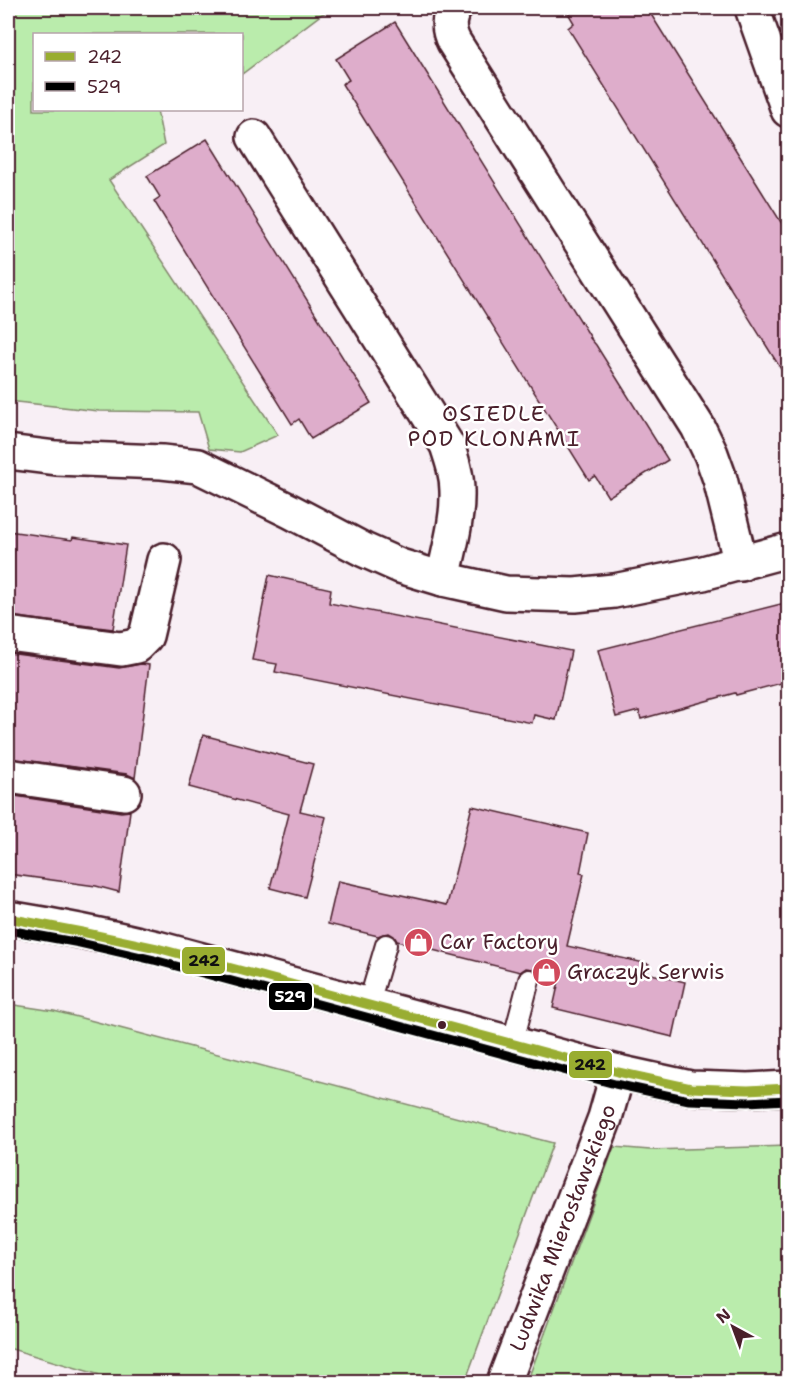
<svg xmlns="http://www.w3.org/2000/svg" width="796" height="1390" font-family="'Shantell Sans',sans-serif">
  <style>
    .green { fill: #baecac; stroke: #82866c; stroke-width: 1.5 }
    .building { fill: #deadcb; stroke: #4a1f2b; stroke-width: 1.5 }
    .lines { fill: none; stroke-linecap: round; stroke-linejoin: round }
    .service-casing { stroke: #4a1f2b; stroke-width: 24 }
    .minor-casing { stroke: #4a1f2b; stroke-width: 38 }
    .tertiary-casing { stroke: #4a1f2b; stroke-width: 38 }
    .service { stroke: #fff; stroke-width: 20 }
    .minor { stroke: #fff; stroke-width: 33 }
    .tertiary { stroke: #fff; stroke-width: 33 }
    .bus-1-casing { stroke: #fff; stroke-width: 14 }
    .bus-2-casing { stroke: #fff; stroke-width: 14 }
    .bus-1 { stroke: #99ad30; stroke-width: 9 }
    .bus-2 { stroke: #000; stroke-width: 9 }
    .bus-dot { fill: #4a1f2b; stroke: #fff; stroke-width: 2 }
    .labels { text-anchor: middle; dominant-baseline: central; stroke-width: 5; stroke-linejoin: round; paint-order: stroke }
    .poi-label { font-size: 21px; fill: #4a1f2b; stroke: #fff; text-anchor: start }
    .street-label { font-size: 21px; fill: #4a1f2b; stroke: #fff }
    .neighbourhood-label { font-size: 22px; letter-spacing: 1.5px; fill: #4a1f2b; stroke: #fff }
    .line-badge { stroke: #fff; stroke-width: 2 }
    .badge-label { font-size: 16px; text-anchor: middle; font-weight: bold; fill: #fff }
    .pale-badge-label { font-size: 16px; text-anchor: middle; font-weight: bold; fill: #111 }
  </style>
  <rect width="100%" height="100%" fill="#f8eff5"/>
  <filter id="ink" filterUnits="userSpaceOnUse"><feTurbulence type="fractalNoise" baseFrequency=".0167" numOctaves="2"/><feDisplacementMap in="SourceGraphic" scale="12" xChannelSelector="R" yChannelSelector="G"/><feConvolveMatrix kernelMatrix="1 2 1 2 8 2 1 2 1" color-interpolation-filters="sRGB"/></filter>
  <g filter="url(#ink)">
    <g class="green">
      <polygon points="8,8 336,8 322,14 242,74 242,34 34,34 34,110 157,110 164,145 109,180 278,435 240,452 209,449 198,412 99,411 8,401"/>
      <polygon points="8,1004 54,1011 97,1022 553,1143 465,1382 124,1382 8,1348"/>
      <polygon points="788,1146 788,1382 527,1382 614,1147 650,1150"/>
    </g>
    <g class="building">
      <polygon points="565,8 647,8 789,235 789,382 568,28 574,23"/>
      <polygon points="395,22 591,338 590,338 596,345 668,460 608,497 595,476 589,480 342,84 349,80 336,59"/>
      <polygon points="207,139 371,403 311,439 299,419 292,424 154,201 160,197 147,176"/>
      <polygon points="8,531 72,540 73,537 126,545 113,629 8,616"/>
      <polygon points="269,575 331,589 329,603 571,651 556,720 534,715 532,723 275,672 277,664 252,660"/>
      <polygon points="789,602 789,681 736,695 735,693 641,719 639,711 616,717 598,650"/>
      <polygon points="8,653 119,668 141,664 149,665 135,778 127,774 8,758"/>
      <polygon points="203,735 313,764 300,811 326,817 305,897 270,888 289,814 189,787"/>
      <polygon points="8,795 121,812 130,811 119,892 96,886 8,874"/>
      <polygon points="472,806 588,833 580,873 584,874 567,946 649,964 647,973 685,982 673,1037 553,1008 559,981 540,977 538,972 533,969 526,968 520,972 397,941 394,936 389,933 383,934 378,936 328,924 338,881 447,905"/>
    </g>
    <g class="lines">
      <defs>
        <g id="service">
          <polyline points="368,1006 386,945"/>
          <polyline points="512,1045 529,980"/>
        </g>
        <g id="minor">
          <path d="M455 8C447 19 448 30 454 42L698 427 711 454 720 479 741 564"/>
          <polyline points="752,8 788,110"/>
          <path d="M254 137 447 445C452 460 457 475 457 491 458 520 449 550 443 579"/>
          <polyline points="8,452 56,458 162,462 198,466 290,511 364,550 400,566 443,579 506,593 575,595 614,591 703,573 788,550"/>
          <polyline points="8,634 121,649 136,646 146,636 164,560"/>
          <polyline points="8,776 124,793"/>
          <path id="s1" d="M504 1382 605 1118 618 1072"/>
        </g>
        <path id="tertiary" d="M8 918C58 926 107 936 157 948L618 1072 691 1088 748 1090 788 1088"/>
      </defs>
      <use href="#service" class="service-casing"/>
      <use href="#minor" class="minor-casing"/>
      <use href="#tertiary" class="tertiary-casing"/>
      <use href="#service" class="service"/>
      <use href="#minor" class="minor"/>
      <use href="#tertiary" class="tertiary"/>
      <defs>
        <polyline id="bus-1" points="8,918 82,932 157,948 618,1072 691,1088 748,1090 788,1088"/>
        <polyline id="bus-2" points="8,930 80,943 154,960 615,1084 689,1100 748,1102 788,1100"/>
      </defs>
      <use href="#bus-1" class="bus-1-casing"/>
      <use href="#bus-2" class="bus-2-casing"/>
      <use href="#bus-1" class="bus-1"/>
      <use href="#bus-2" class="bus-2"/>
    </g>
  </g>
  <defs>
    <symbol id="shop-disc" viewBox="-11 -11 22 22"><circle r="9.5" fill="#d1495b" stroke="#fff"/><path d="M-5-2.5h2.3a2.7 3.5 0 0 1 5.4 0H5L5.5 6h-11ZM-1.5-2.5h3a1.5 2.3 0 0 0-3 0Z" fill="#fff"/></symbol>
  </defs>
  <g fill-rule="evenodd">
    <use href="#shop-disc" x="402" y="926" width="33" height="33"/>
    <use href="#shop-disc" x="530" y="956" width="33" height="33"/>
  </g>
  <circle class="bus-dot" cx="442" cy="1025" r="5"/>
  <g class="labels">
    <g class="poi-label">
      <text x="440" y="942">Car Factory</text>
      <text x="567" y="972">Graczyk Serwis</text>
    </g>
    <g class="street-label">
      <text stroke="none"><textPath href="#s1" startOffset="165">Ludwika Mierosławskiego</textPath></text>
    </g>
    <g class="neighbourhood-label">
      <text x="494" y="413">OSIEDLE<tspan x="494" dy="25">POD KLONAMI</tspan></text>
    </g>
  </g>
  <g class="line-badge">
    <rect x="181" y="946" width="45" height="29" rx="6" fill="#99ad30"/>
    <rect x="268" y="982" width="45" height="29" rx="6" fill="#000"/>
    <rect x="568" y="1050" width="45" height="29" rx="6" fill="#99ad30"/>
  </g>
  <g class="badge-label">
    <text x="290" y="1002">529</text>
  </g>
  <g class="pale-badge-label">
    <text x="204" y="966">242</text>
    <text x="590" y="1070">242</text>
  </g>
  <rect width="796" height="1390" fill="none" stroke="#fff" stroke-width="30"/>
  <rect x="15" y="15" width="766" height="1360" fill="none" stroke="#4a1f2b" stroke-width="2" filter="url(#ink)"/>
  <rect x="33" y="33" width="210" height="78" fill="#ffffff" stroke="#b7a5aa" stroke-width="1.5"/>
  <rect x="45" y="52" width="30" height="9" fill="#99ad30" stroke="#b7a5aa" stroke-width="1.5"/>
  <text x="87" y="63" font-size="18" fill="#4a1f2b">242</text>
  <rect x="45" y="82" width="30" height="9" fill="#000000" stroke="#b7a5aa" stroke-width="1.5"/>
  <text x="87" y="93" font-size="18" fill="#4a1f2b">529</text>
  <g transform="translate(733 1327) rotate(319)" stroke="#ffffff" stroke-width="4.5" paint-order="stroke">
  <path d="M0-4.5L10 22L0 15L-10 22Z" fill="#4a1f2b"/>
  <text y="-9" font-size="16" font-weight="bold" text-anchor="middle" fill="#4a1f2b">N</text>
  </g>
</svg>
